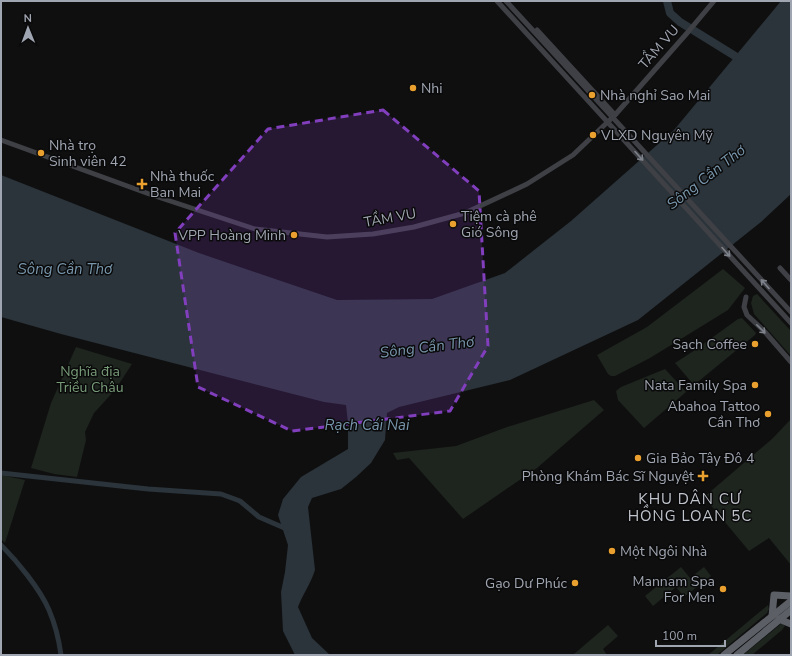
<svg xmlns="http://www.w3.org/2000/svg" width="792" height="656" font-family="'Nunito Sans',sans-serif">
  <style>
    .green { fill: #1e241e }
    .water { fill: #2b343a }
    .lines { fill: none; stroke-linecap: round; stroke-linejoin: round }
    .canal { stroke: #2b343a; stroke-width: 5 }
    .river { stroke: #2b343a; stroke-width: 8 }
    .secondary { stroke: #3e4045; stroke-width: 5 }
    .highway { stroke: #5c5f66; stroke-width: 7 }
    .oneway { stroke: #7e828b }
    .marked { fill: #813ebd; fill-opacity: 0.2; stroke: #813ebd; stroke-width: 3; stroke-dasharray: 8 5; stroke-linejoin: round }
    .poi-dot { fill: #e9a02e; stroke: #0a0a0b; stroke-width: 1.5 }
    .labels { text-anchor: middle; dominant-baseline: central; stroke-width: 3; stroke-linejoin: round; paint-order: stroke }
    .street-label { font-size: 14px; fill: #a0a6b1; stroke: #0a0a0b }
    .poi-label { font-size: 14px; fill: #a0a6b1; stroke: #0a0a0b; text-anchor: start }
    .park-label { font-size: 14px; fill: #789b78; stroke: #0a0a0b }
    .water-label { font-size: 15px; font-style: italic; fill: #7896ab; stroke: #0a0a0b }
    .neighbourhood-label { font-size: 15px; letter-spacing: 1px; fill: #c1c5cd; stroke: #0a0a0b }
  </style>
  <rect width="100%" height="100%" fill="#0f0f10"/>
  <g class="green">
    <polygon points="723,269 745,288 728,310 650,358 615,376 611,376 608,374 597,355 647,327"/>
    <polygon points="757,294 791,331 791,356 754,314 751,303 753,296"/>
    <polygon points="742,318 756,333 755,335 694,385 675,363 695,350 738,319"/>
    <polygon points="76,347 132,364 115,390 94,413 85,432 86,440 77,477 54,474 31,468 51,403"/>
    <polygon points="665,369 686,392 644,428 618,400 616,391 621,387"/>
    <polygon points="594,400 604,410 537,468 463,519 409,458 397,460 393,453 456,446 507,427"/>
    <polygon points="791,419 791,565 769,538 749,551 704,497 772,439"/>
    <polygon points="1,475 25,480 5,543 1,539"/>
    <polygon points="681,567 690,578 704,567 711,576 684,597 676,587 653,606 645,596"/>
    <polygon points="768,605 769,609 767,613 717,655 708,655"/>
    <polygon points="782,623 785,626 782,630 752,655 743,655"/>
    <polygon points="608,625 618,636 603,649 607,655 575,655 574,654"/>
  </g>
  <path class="water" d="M781 1H791V194L761 222 638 320 510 380 399 407 387 413 385 440 371 463 356 477 341 489 312 498 308 507 315 570C311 583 303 594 298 607L312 638 330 655H295L283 631 281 592 285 572 288 545 278 515 283 499 301 477 348 449V423L346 405 324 402 61 334 1 317V175L199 253 337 300 432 299 505 273 571 221 674 130Z"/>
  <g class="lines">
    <g class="canal">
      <polyline points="1,473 148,489 221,494 240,501 259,517 289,530"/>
      <path d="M1 545C17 561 40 589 49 610 55 624 59 640 61 655"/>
    </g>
    <polyline class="river" points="667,1 670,13 680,22 735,56"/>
    <g class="secondary">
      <polyline points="497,1 791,323"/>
      <polyline points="506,1 791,312"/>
      <polyline points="537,30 615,115"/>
      <polyline points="1,140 152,195 255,229 327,237 373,234 414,227 465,213 527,184 573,155 615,115 688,32 714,1"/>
      <polyline points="780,268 791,280"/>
      <polyline points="746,297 744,307 747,315 765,332 791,362"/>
    </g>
    <g class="highway">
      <polyline points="772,616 774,595 791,596"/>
      <polyline points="779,619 791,624"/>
      <polyline points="724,655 791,601"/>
      <polyline points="737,655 791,610"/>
    </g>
  </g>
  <defs><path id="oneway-shaft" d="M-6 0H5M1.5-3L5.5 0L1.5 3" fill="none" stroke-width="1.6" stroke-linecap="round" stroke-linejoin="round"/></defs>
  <g class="oneway">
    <use href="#oneway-shaft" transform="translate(639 156) rotate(48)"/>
    <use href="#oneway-shaft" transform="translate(726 252) rotate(48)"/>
    <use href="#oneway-shaft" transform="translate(765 284) rotate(-132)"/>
    <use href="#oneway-shaft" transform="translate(761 329) rotate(45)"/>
  </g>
  <path class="marked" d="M383 110 479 191 488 346 450 411 292 431 198 387 175 233 268 129Z"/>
  <g class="poi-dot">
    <circle cx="413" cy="88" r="4"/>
    <circle cx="592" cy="95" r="4"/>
    <circle cx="593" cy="135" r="4"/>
    <circle cx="41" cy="153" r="4"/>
    <path d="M140 178h4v4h4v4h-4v4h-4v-4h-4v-4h4z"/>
    <circle cx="453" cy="224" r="4"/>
    <circle cx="294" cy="235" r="4"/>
    <circle cx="755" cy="344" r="4"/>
    <circle cx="755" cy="385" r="4"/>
    <circle cx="768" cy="414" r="4"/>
    <circle cx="638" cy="458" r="4"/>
    <path d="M701 470h4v4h4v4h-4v4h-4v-4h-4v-4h4z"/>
    <circle cx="612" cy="551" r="4"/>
    <circle cx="575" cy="583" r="4"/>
    <circle cx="723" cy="589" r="4"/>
  </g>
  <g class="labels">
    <g class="street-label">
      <text transform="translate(659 47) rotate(-49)">TẦM VU</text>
      <text transform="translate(390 218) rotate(-10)">TẦM VU</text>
    </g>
    <g class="poi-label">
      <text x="421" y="88">Nhi</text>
      <text x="600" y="95">Nhà nghỉ Sao Mai</text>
      <text x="601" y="135">VLXD Nguyên Mỹ</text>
      <text x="49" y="145">Nhà trọ<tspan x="49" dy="16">Sinh viên 42</tspan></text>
      <text x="150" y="176">Nhà thuốc<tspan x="150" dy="16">Ban Mai</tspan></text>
      <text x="461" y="216">Tiệm cà phê<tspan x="461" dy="16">Gió Sông</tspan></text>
      <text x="286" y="235" text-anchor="end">VPP Hoàng Minh</text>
      <text x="747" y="344" text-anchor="end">Sạch Coffee</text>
      <text x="747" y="385" text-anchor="end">Nata Family Spa</text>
      <text x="760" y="406" text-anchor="end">Abahoa Tattoo<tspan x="760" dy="16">Cần Thơ</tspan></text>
      <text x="646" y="458">Gia Bảo Tây Đô 4</text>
      <text x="694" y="476" text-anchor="end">Phòng Khám Bác Sĩ Nguyệt</text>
      <text x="620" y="551">Một Ngôi Nhà</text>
      <text x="715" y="581" text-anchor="end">Mannam Spa<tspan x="715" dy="16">For Men</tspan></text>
      <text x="567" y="583" text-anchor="end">Gạo Dư Phúc</text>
    </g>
    <g class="park-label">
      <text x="90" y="371">Nghĩa địa<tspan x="90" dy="16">Triều Châu</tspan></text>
    </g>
    <g class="water-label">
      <text transform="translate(706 177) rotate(-38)">Sông Cần Thơ</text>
      <text x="65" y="269">Sông Cần Thơ</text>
      <text transform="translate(427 347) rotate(-7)">Sông Cần Thơ</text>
      <text x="367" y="425">Rạch Cái Nai</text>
    </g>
    <g class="neighbourhood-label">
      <text x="690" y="499">KHU DÂN CƯ<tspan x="690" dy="17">HỒNG LOAN 5C</tspan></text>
    </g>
  </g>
  <rect width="792" height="656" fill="none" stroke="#a0a6b1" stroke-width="4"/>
  <g transform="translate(28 28) rotate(359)" stroke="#0a0a0b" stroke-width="3" paint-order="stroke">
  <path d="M0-3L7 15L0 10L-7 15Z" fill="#a0a6b1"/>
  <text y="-6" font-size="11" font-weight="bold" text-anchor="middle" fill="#a0a6b1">N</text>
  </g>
  <path d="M656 640v6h69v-6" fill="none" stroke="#a0a6b1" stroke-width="2"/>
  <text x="662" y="640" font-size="12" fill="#a0a6b1" stroke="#0a0a0b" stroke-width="3" paint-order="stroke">100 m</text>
</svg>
